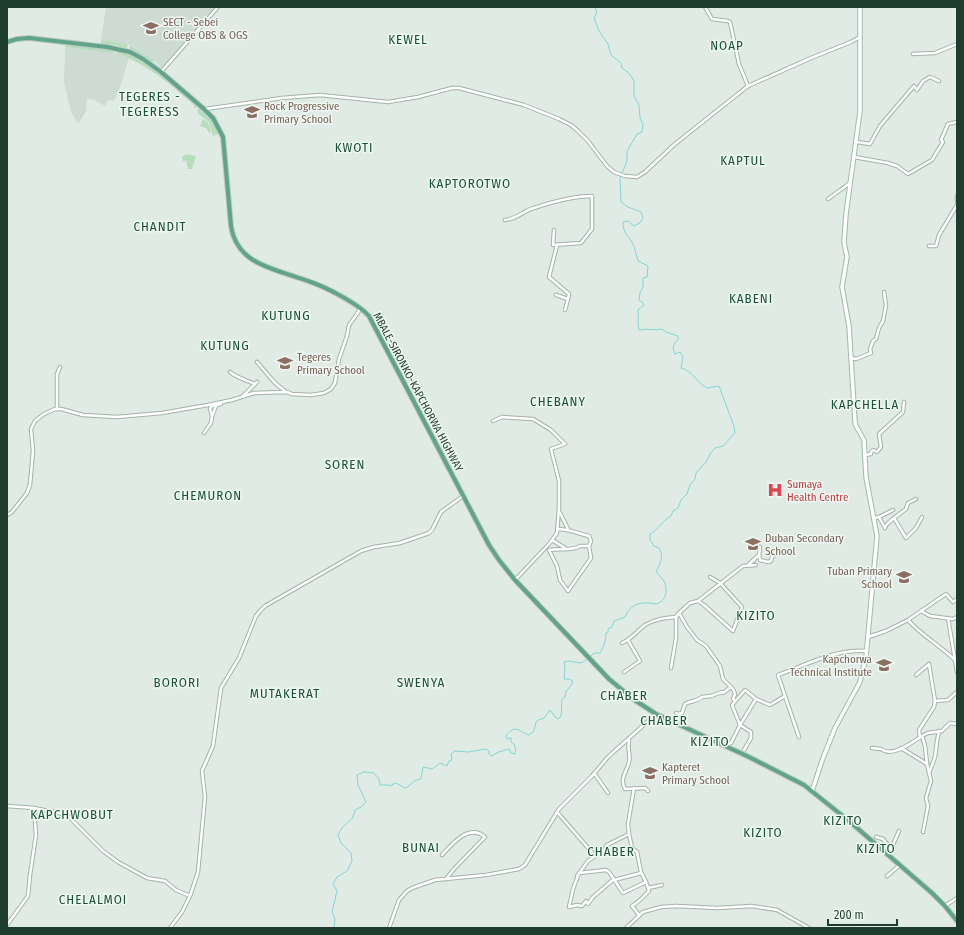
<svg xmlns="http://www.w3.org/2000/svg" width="964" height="935" font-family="'Fira Sans Condensed',sans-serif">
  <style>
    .built { fill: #cddbd3 }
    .green { fill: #b5dfbb }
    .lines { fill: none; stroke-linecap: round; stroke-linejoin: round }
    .stream { stroke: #82d5d5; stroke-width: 1 }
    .street-casing { stroke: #a2b3aa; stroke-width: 4.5 }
    .secondary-casing { stroke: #9fbbad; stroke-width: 5.5 }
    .primary-casing { stroke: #c0c8c5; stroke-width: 6 }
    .street { stroke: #fff; stroke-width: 2.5 }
    .secondary { stroke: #fff; stroke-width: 3.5 }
    .primary { stroke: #60a589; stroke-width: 4 }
    .labels { text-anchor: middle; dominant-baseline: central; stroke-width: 3; stroke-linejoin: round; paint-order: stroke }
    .education-label { font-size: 11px; fill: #785e54; stroke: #eff8f2; text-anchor: start }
    .street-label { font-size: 11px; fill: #1f3c30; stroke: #eff8f2 }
    .health-label { font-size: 11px; fill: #be3a42; stroke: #eff8f2; text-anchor: start }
    .quarter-label { font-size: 13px; letter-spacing: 1px; fill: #19503b; stroke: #eff8f2 }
  </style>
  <rect width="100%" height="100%" fill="#dfebe4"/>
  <g class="built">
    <polygon points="106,7 215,7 162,68 153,60 131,45 101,40"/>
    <polygon points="65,47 116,53 129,58 120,87 114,101 108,100 105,106 95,100 87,99 86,111 79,123 77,122 71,112 64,82"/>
  </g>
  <g class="green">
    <path d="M101 40 127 44H128L127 48C121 48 119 45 114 45 110 44 105 45 101 44Z"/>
    <polygon points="66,44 93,46 100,48 103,47 114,50 113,53 65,47"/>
    <polygon points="130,45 153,60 154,61 152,63 141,55 129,50"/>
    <path d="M118 51 129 53 142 60 197 105 196 108H194V105C170 84 147 64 116 53Z"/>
    <path d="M199 107 212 119 220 133 213 136C211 132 211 127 209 123 205 117 199 117 197 111Z"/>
    <path d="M203 119C208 122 212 128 210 134L206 128 200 126Z"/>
    <polygon points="186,154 196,156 192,169 188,169 186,160 183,162 182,157"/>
  </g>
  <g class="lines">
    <g class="stream">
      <path d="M590 657 594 653H600C604 646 606 641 606 633L608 632V629L612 627 614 621 625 617C629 606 638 602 650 603 652 603 654 604 656 604 667 601 668 589 664 581 661 577 658 575 656 571 661 563 664 556 659 548L654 546 650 540V534C659 529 662 521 671 516L673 511 678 508 681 500 687 494 690 485 695 479 696 473 706 462 710 454 715 448 723 446 735 433 734 426 719 386 707 388C696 382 693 371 681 368L683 357 680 352 675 354C672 348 673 344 678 340V336L666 332 662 329C653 331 647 328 639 330 637 323 639 317 638 310L644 305 643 303 639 300 640 293 643 287V278L647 277 648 266 638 261C636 255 635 247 632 242 627 235 623 232 623 222L628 221 634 226 640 223 643 218 641 212 628 207 621 202 620 178 627 161V151L637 134 642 132 643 124 640 118 639 105 634 96V81L629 73 622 68 621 63 611 55 608 44 599 31 594 18 597 12 595 7"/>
      <path d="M334 928 335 919 332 912 337 891 333 884 337 877 347 871 352 861 351 853 341 843 338 835C344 820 352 826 355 810L361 807 366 802 358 785 357 775 364 772 374 773 379 779 380 785H390L392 786 393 784 396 783 405 788C412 786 411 780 421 779L423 767 432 769 440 763 447 766 449 761 452 760 451 754 455 751 468 752 486 749 489 751V754L491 756 499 752 509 749 511 753 514 754 516 750 514 744 511 742V738L507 739 506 736C516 723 519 732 529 735L534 731 536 722 540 719H543L550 710 555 717 558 719 561 716C562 710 561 705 562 699L565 697 566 691 570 687 573 681 569 679H564L565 667 564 662 568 661 581 663 588 659"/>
    </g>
    <defs>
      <g id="street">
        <polyline points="705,7 712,19 728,21 730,22 739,64 748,86"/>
        <polyline points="913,54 935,53 957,44"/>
        <polyline points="161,72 218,7"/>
        <polyline points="205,109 282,98 320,95 388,102 418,97 452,88 459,88 524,105 559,119 571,125 578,131 588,141 607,166 614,172 625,176 637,177 645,172 675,144 748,86 811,58 851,42 860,37"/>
        <polyline points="857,142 870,144 880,126 914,86 917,90 923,81 930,77 939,81"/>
        <polyline points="854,157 888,163 897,166 908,174 932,160 943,142 941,140 948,124 957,122"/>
        <polyline points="957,196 957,201"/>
        <polyline points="828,199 850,183"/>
        <path d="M505 220C517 219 523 211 534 208 552 202 572 196 592 196V229L581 243 553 245 554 230"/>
        <polyline points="929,246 936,246 939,235 957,205"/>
        <polyline points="556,295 568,299 569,294 549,277 557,245"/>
        <polyline points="565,310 568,299"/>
        <polyline points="851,358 856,359 871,353 870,349 873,341 876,339 879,328 883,321 886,305 884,292"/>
        <polyline points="257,362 275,383 286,392"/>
        <path d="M230 372C237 378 246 380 255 384"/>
        <polyline points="243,396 257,382"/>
        <polyline points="211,406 221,404"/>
        <polyline points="57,409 57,374 60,367"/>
        <polyline points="212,416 216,406"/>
        <polyline points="493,421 502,417 533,419 551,430 565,444 551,449 559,481 559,508 557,533 549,544 515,580"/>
        <polyline points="204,433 211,423 212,416 210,409 212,406"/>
        <polyline points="865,455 871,454 871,452 873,450 877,452 881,447 879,434 903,412 904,402"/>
        <polyline points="559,511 568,529"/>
        <polyline points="7,515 12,512 27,493 30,485 33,451 31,429 35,421 44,414 55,409 61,409 83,415 117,417 162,413 208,405 232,400 254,393 287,392 292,394 311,395 324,393 331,389 335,383 339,359 347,336 349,325 357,314 360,309"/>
        <polyline points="879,517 893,510"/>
        <polyline points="874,518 879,517 885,528 887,524 894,518 906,538 916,528 922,517"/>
        <polyline points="894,518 906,509 908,503 916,499"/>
        <path d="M557 529C570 529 576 533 589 536L591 541 589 546 591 558 568 591 560 580 557 566 549 550C559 548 574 551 580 546H589"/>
        <polyline points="552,540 565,548"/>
        <polyline points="759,555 760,560 768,562 771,561 772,557 777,553"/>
        <polyline points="748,565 759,555 760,547"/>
        <polyline points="698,601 704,605 733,631 742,607 720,583 710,577"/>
        <polyline points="921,611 946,594 953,602 957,599"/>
        <polyline points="948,618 957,672"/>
        <polyline points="868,637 886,631 908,620"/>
        <path d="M622 643C632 639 637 631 645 625 655 619 665 618 676 617"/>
        <path d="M956 661C941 646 922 636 908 620L921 611 930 616 953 619 957 617"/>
        <polyline points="671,668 676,638 676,617 679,613"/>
        <polyline points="624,672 640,661 628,640"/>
        <polyline points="916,675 929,664 935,701"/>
        <path d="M785 696 778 675C808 664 835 649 867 651"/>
        <polyline points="756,699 770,705 785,696 799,737"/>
        <polyline points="735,701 733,699 735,694 733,689 723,679 720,666 706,646 697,640 687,627 679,613 690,603 698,601 743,566 756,565"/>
        <path d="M676 713 678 714 682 713 685 704C690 701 698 701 702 697L711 696 722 692 723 693 731 687"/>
        <polyline points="922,736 928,733 942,731 950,723 957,724"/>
        <polyline points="920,737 919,730 934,707 935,701 948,700 957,692"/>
        <path d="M629 740C627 748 631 756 629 762 627 772 619 778 625 789L645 788 648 791"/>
        <polyline points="725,746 731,743 740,725 732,705 745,690 756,699 740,725 751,732 751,738 744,750"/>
        <path d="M872 748 881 749C893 758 912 742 922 736L925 746 927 764 901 748"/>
        <polyline points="594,773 608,793"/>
        <polyline points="929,773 935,757 937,741 939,731"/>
        <polyline points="7,806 34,808 59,813 68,816 103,851 118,862 147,878 165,881 176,890 190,896"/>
        <polyline points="557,812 595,856"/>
        <polyline points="923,832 928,806 926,798 931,781 927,764"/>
        <polyline points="629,834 628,824 634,788"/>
        <polyline points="876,837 883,839 891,849 899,831"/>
        <path d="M442 855C452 844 469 823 485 837L454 869 446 879"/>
        <polyline points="577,876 588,861 604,850 607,845 629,834 632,848 637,852 641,872 646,882 623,893 609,872 606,870 579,873 573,889 569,907 577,905 582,906 586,901 588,904 593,897 614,879"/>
        <polyline points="887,876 900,865"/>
        <polyline points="614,880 641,873"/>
        <polyline points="648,888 662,885"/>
        <polyline points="945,906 957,898"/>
        <path d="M639 915 632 906C640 901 643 897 649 891L646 882"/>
        <polyline points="7,925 28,896 30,875 36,835 34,808"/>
        <polyline points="170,928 182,912 190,896 198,872 205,797 202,771 213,746 221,688 239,658 256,616 260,611 265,606 361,551 374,547 400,543 429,533 432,530 441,512 463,496"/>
        <polyline points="389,928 399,900 407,891 412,888 435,880 486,875 519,869 525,865 559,809 592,776 608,757 656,714"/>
        <polyline points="626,928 643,912 661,907 676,906 717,908 752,906 777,910 809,928"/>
      </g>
      <polyline id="secondary" points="812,791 823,758 835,728 860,682 866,657 877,536 866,477 864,440 856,426 855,422 849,326 842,287 847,257 844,242 846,214 860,111 860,7"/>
      <path id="primary" d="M7 42 17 39 29 38 107 47 130 52 143 59 161 72 204 109 213 118 223 137 231 226C237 266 277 269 308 281 326 287 357 303 369 316L489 545 499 560 515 580 609 679 633 699 656 714 749 757 804 785 849 821 932 893 945 906 957 921"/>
    </defs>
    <use href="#street" class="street-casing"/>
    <use href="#secondary" class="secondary-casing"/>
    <use href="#primary" class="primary-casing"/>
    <use href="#street" class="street"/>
    <use href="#secondary" class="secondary"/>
    <use href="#primary" class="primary"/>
  </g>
  <defs>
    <symbol id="university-bare" viewBox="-9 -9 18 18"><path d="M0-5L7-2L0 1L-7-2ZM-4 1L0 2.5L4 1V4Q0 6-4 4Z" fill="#8d6e63" stroke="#eff8f2" stroke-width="2.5" paint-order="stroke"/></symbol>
    <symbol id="school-bare" viewBox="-9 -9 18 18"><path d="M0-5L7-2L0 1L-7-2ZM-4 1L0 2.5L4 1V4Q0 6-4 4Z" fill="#8d6e63" stroke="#eff8f2" stroke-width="2.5" paint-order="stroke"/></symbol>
    <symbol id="hospital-bare" viewBox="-9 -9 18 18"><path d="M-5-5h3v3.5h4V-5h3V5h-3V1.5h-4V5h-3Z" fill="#e0444e" stroke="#eff8f2" stroke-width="2.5" paint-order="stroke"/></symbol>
  </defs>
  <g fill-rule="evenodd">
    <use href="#university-bare" x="140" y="17" width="22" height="22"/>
    <use href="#school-bare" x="241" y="101" width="22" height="22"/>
    <use href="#school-bare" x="274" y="352" width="22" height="22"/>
    <use href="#hospital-bare" x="764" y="479" width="22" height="22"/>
    <use href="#school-bare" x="742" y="533" width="22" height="22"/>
    <use href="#school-bare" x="893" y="566" width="22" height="22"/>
    <use href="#university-bare" x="873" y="654" width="22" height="22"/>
    <use href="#school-bare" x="639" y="762" width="22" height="22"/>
  </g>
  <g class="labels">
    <g class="education-label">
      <text x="163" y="22">SECT - Sebei<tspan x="163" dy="13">College OBS &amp; OGS</tspan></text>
      <text x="264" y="106">Rock Progressive<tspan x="264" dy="13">Primary School</tspan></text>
      <text x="297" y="357">Tegeres<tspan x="297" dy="13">Primary School</tspan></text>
      <text x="765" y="538">Duban Secondary<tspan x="765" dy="13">School</tspan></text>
      <text x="892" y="571" text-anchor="end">Tuban Primary<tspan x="892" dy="13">School</tspan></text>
      <text x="872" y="659" text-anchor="end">Kapchorwa<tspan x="872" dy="13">Technical Institute</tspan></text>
      <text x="662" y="767">Kapteret<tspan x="662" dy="13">Primary School</tspan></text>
    </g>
    <g class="street-label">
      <text transform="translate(418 392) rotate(62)">MBALE-SIRONKO-KAPCHORWA HIGHWAY</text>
    </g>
    <g class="health-label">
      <text x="787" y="484">Sumaya<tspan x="787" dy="13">Health Centre</tspan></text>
    </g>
    <g class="quarter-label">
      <text x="408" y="39">KEWEL</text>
      <text x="727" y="45">NOAP</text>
      <text x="150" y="96">TEGERES -<tspan x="150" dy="15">TEGERESS</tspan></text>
      <text x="354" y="147">KWOTI</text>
      <text x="743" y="160">KAPTUL</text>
      <text x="470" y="183">KAPTOROTWO</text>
      <text x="160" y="226">CHANDIT</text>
      <text x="751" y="298">KABENI</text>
      <text x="286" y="315">KUTUNG</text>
      <text x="225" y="345">KUTUNG</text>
      <text x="558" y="401">CHEBANY</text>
      <text x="865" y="404">KAPCHELLA</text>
      <text x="345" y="464">SOREN</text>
      <text x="208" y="495">CHEMURON</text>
      <text x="756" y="615">KIZITO</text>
      <text x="177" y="682">BORORI</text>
      <text x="421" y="682">SWENYA</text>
      <text x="285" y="693">MUTAKERAT</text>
      <text x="624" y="695">CHABER</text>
      <text x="664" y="720">CHABER</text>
      <text x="710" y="741">KIZITO</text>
      <text x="72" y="814">KAPCHWOBUT</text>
      <text x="843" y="820">KIZITO</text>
      <text x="763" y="832">KIZITO</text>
      <text x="421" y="847">BUNAI</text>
      <text x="876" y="848">KIZITO</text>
      <text x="611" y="851">CHABER</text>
      <text x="93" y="899">CHELALMOI</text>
    </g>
  </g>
  <rect width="964" height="935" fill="none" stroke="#1f3c30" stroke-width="16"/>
  <path d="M828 919v6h69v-6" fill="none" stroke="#1f3c30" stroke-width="2"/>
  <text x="834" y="919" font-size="12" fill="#1f3c30" stroke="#eff8f2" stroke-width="3" paint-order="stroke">200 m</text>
</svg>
